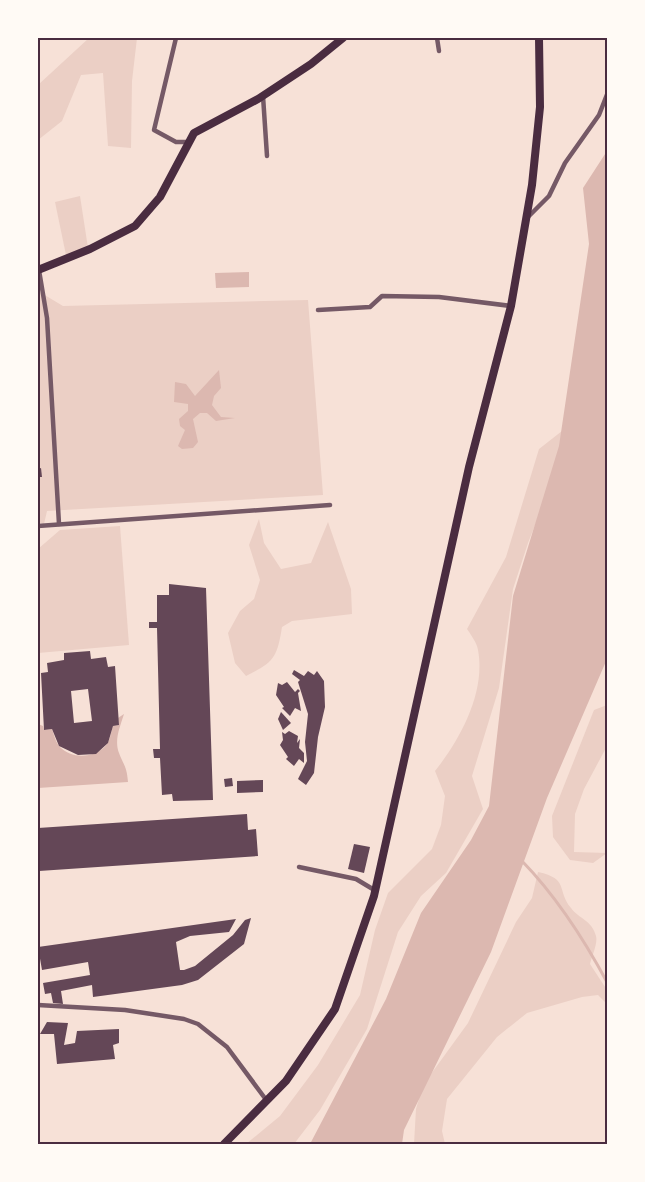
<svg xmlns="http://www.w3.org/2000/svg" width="645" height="1182" font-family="'Fira Sans Condensed',sans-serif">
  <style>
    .green { fill: #ebcfc5 }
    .water { fill: #dcb8b0 }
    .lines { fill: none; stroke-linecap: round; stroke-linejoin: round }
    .stream { stroke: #dcb8b0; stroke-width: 3 }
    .building { fill: #644757; fill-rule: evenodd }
    .minor { stroke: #755966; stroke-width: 4.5 }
    .primary { stroke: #4a2c40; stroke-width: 8 }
    .trunk { stroke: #4a2c40; stroke-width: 8 }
    .neatline { fill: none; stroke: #4a2c40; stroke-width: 2 }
  </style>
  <rect width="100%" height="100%" fill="#f7e1d7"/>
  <g class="green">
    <polygon points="89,38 137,38 132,81 131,148 108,146 103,73 81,75 62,121 38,140 38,85"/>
    <polygon points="80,196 88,248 66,255 55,202"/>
    <polygon points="38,291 63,306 308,300 323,495 47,511 44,524 38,522"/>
    <path d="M562 431V457L528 543 513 589 499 688 472 776 483 809 446 873 421 896 398 932 367 1029 320 1110 294 1144H246L280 1116 318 1065 360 995 375 930 388 893 432 849 441 825 445 796 435 771C460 740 486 692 478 650 477 643 471 635 467 629L506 557 539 449Z"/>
    <path d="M259 519 264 543 281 569 311 563 328 522 351 589 352 614 292 621 282 627C277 658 274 662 246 676L235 663 228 633 240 611 254 599 260 580 249 545Z"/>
    <polygon points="120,526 129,645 38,653 38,549 60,530"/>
    <polygon points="607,705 607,746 584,789 575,814 574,852 607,853 593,863 570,860 553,837 552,816 594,710"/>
    <path d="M538 872C570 879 556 890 571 908 579 919 592 920 596 936 598 943 592 956 590 964L607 990V1004L598 995 582 997 527 1013 497 1037 447 1099 442 1131 445 1144H414L416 1109 423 1085 468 1023 516 922 532 898Z"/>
  </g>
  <g class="water">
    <polygon points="607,151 607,659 547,798 491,952 404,1130 402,1144 310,1144 386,999 421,913 471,840 489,806 513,596 559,446 589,244 583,188"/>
    <polygon points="249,272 249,287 216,288 215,273"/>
    <polygon points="219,370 221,388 214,396 212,405 221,417 235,418 216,421 207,413 200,413 193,419 198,442 193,448 182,449 178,446 185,430 180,426 179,419 188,411 188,404 174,402 175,382 186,384 195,396"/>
    <path d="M124 714C120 727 114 740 119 753 124 766 127 767 128 782L38 788V724L43 726 44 730 52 729C54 735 56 743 60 747 72 760 97 758 107 744 110 740 111 732 113 726L119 725 118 718Z"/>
  </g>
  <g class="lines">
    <path class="stream" d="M522 861C556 896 585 941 608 984"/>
  </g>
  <g class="building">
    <polygon points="41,468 42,477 38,477 38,469"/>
    <polygon points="169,584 206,588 213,800 173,801 172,794 162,795 160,758 154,758 153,749 160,749 157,628 149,628 149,622 157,622 157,595 169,595"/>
    <path d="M90 651 91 659 106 657 108 667 115 666 119 725 113 726 108 743 96 754 78 755 59 746 52 729 44 730 41 673 48 672 47 663 64 660V653ZM88 689 92 721 74 723 71 691Z"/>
    <polygon points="294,670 304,676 308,671 314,675 317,671 324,681 325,707 318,737 314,773 306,785 298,779 307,761 305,742 308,714 298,682 300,680 292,674"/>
    <polygon points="287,682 295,692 298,689 300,691 298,693 301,711 295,708 290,716 282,708 284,707 276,695 278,683 282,685"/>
    <polygon points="281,712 291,723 283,730 278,719"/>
    <polygon points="289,731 298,736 297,743 300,739 299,748 304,753 304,763 299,759 294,766 286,759 288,757 280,745 283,740 282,732 285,734"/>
    <polygon points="232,778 233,786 225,787 224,779"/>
    <polygon points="263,780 263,792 237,793 237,781"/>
    <polygon points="247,814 248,830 256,829 258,856 39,871 38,828"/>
    <polygon points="354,844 370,847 364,873 348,869"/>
    <polygon points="251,918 244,944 198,980 182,985 93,997 92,985 61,991 63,1004 53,1003 51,993 45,994 43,983 90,975 88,962 42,970 38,947 236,919 229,932 190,936 176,942 180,970 184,970 195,966 233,935 245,920"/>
    <polygon points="47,1022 68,1023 64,1045 75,1043 77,1031 119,1029 119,1043 113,1045 115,1059 57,1064 54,1034 40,1034"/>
  </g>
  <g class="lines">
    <g class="minor">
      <polyline points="176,38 154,130 176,142 187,142"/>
      <polyline points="437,38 439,51"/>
      <polyline points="263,96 267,156"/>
      <polyline points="528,217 549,196 565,163 599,115 608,92"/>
      <polyline points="39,270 47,318 59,524"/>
      <polyline points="318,310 370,307 382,296 439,297 511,306"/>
      <polyline points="38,526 330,505"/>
      <polyline points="299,867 356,879 376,891"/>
      <polyline points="38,1005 125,1010 184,1019 198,1024 227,1047 267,1101"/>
    </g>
    <polyline class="primary" points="38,270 90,249 135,226 160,197 194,133 258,99 311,64 343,38"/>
    <polyline class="trunk" points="224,1144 286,1081 335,1009 374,896 469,467 511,306 532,185 540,107 539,38"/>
  </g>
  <rect width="645" height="1182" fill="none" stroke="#fffaf5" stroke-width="78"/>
  <rect x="39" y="39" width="567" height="1104" class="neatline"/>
</svg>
